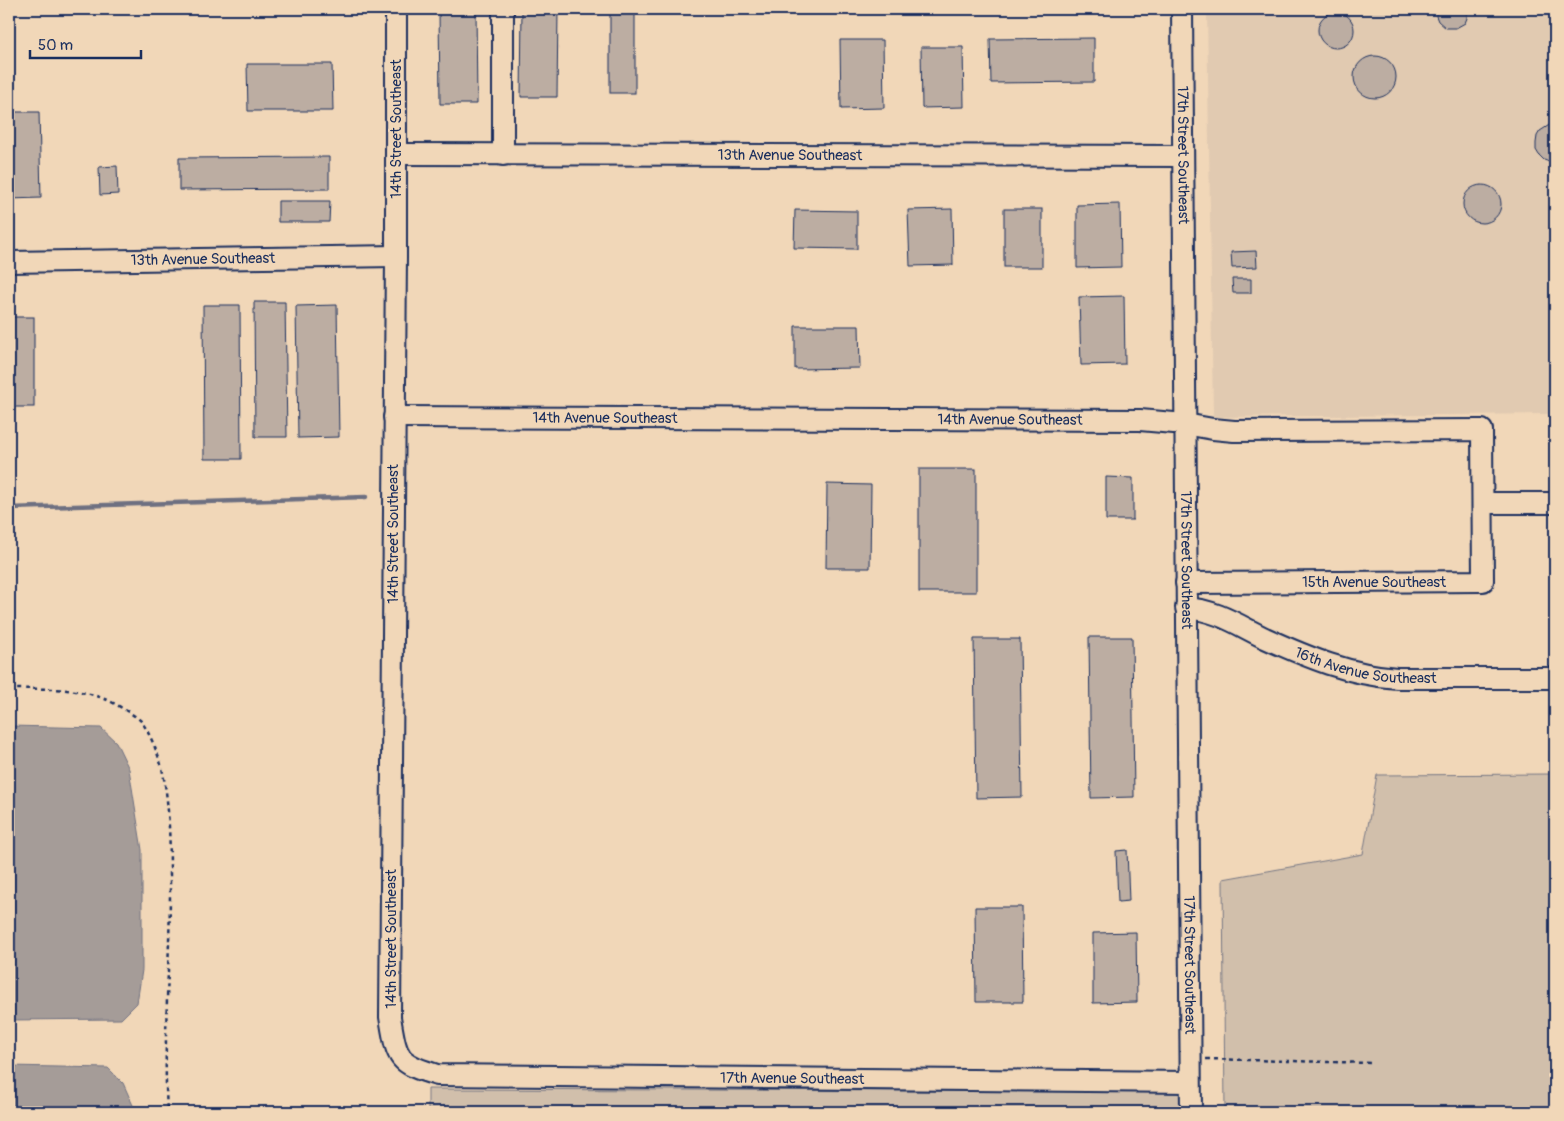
<svg xmlns="http://www.w3.org/2000/svg" width="1564" height="1121" font-family="Pangolin,sans-serif">
  <style>
    .built { fill: #e1cab1 }
    .green { fill: #d1bfab; stroke: #767784 }
    .water { fill: #a59c98; stroke: #6e7081 }
    .lines { fill: none; stroke-linecap: round; stroke-linejoin: round }
    .stream { stroke: #6e7081; stroke-width: 4.5 }
    .building { fill: #bcada2; stroke: #1b2f5e }
    .minor-casing { stroke: #1b2f5e; stroke-width: 24 }
    .path { stroke: #1b2f5e; stroke-width: 2.5; stroke-dasharray: 4 4; stroke-linecap: butt }
    .minor { stroke: #f1d7b8; stroke-width: 20 }
    .labels { text-anchor: middle; dominant-baseline: central; stroke-width: 4; stroke-linejoin: round; paint-order: stroke }
    .street-label { font-size: 15px; fill: #1b2f5e; stroke: #f1d7b8 }
  </style>
  <rect width="100%" height="100%" fill="#f1d7b8"/>
  <filter id="ink" filterUnits="userSpaceOnUse"><feTurbulence type="fractalNoise" baseFrequency=".02" numOctaves="2"/><feDisplacementMap in="SourceGraphic" scale="10" xChannelSelector="R" yChannelSelector="G"/><feConvolveMatrix kernelMatrix="1 2 1 2 8 2 1 2 1" color-interpolation-filters="sRGB"/></filter>
  <g filter="url(#ink)">
    <polygon class="built" points="1207,9 1555,9 1555,414 1213,417"/>
    <g class="green">
      <polygon points="1555,774 1555,1112 1225,1112 1223,879 1363,854 1377,775"/>
      <polygon points="428,1089 1183,1092 1183,1112 428,1112"/>
    </g>
    <g class="water">
      <polygon points="9,726 101,728 116,742 129,769 142,850 142,970 137,1003 121,1019 9,1020"/>
      <polygon points="9,1066 108,1068 123,1083 136,1112 9,1112"/>
    </g>
    <g class="lines">
      <polyline class="stream" points="9,508 366,497"/>
    </g>
    <g class="building">
      <polygon points="439,9 476,9 477,104 440,104"/>
      <polygon points="522,9 558,9 557,97 521,97"/>
      <rect x="610" y="9" width="25" height="84"/>
      <polygon points="1436,9 1467,9 1467,18 1465,23 1456,28 1446,28 1438,21 1436,16"/>
      <circle cx="1336" cy="30" r="18"/>
      <polygon points="1094,38 1094,82 991,83 990,39"/>
      <polygon points="840,40 883,40 884,108 841,109"/>
      <polygon points="921,47 963,47 964,107 922,108"/>
      <circle cx="1375" cy="77" r="21"/>
      <polygon points="247,64 332,64 333,111 248,111"/>
      <polygon points="9,112 39,112 41,198 9,199"/>
      <polygon points="1551,124 1555,124 1555,164 1544,160 1539,155 1536,150 1536,143 1537,136 1540,131"/>
      <polygon points="329,157 329,189 179,190 179,158"/>
      <polygon points="117,166 118,194 100,195 99,167"/>
      <circle cx="1482" cy="204" r="19"/>
      <polygon points="278,201 330,201 329,222 278,222"/>
      <polygon points="1120,204 1121,267 1077,268 1077,205"/>
      <polygon points="952,209 953,265 910,266 908,210"/>
      <rect x="1004" y="209" width="38" height="58"/>
      <polygon points="795,210 857,211 857,249 794,248"/>
      <polygon points="1256,251 1257,267 1232,268 1231,252"/>
      <polygon points="1232,279 1251,279 1251,293 1233,293"/>
      <polygon points="1124,296 1125,364 1081,365 1079,297"/>
      <polygon points="254,302 285,302 287,437 255,437"/>
      <polygon points="203,305 240,305 241,459 204,459"/>
      <polygon points="337,305 339,437 298,438 296,306"/>
      <rect x="9" y="317" width="25" height="90"/>
      <polygon points="795,326 859,326 860,368 795,369"/>
      <rect x="919" y="469" width="57" height="123"/>
      <polygon points="1106,477 1133,478 1133,520 1106,520"/>
      <polygon points="827,484 871,485 870,568 826,568"/>
      <polygon points="1089,637 1132,637 1134,797 1091,798"/>
      <polygon points="974,639 1020,639 1022,797 976,798"/>
      <polygon points="1127,850 1129,901 1118,902 1116,851"/>
      <polygon points="975,907 1022,907 1023,1002 976,1002"/>
      <polygon points="1136,932 1137,1002 1093,1003 1093,933"/>
    </g>
    <g class="lines">
      <defs>
        <g id="minor">
          <path id="s1" d="M396 9V256L390 1017C397 1058 396 1063 437 1075L1190 1082"/>
          <polyline points="503,9 503,155"/>
          <path id="s2" d="M1182 9 1191 1112"/>
          <path id="s3" d="M396 154 1183 156"/>
          <path id="s4" d="M9 262 396 256"/>
          <path id="s5" d="M394 417 1140 420 1185 424 1213 429 1234 431 1482 430 1483 581 1186 583"/>
          <polyline points="1483,503 1555,503"/>
          <path id="s6" d="M1186 608C1217 610 1238 625 1265 638 1307 657 1350 675 1397 678H1555"/>
        </g>
      </defs>
      <use href="#minor" class="minor-casing"/>
      <g class="path">
        <path d="M9 689C51 689 88 685 125 710 130 713 137 717 141 721 149 731 161 760 163 773 170 810 170 848 170 886 170 961 163 1037 167 1112"/>
        <polyline points="1206,1059 1372,1063"/>
      </g>
      <use href="#minor" class="minor"/>
    </g>
  </g>
  <g class="labels">
    <g class="street-label">
      <text transform="translate(396 129) rotate(-90)">14th Street Southeast</text>
      <text stroke="none"><textPath href="#s3" startOffset="394">13th Avenue Southeast</textPath></text>
      <text stroke="none"><textPath href="#s2" startOffset="146">17th Street Southeast</textPath></text>
      <text stroke="none"><textPath href="#s4" startOffset="194">13th Avenue Southeast</textPath></text>
      <text stroke="none"><textPath href="#s5" startOffset="211">14th Avenue Southeast</textPath></text>
      <text stroke="none"><textPath href="#s5" startOffset="616">14th Avenue Southeast</textPath></text>
      <text transform="translate(393 534) rotate(-90)">14th Street Southeast</text>
      <text stroke="none"><textPath href="#s2" startOffset="551">17th Street Southeast</textPath></text>
      <text x="1374" y="582">15th Avenue Southeast</text>
      <text stroke="none"><textPath href="#s6" startOffset="191">16th Avenue Southeast</textPath></text>
      <text transform="translate(391 939) rotate(-90)">14th Street Southeast</text>
      <text stroke="none"><textPath href="#s2" startOffset="956">17th Street Southeast</textPath></text>
      <text stroke="none"><textPath href="#s1" startOffset="1446">17th Avenue Southeast</textPath></text>
    </g>
  </g>
  <rect width="1564" height="1121" fill="none" stroke="#f1d7b8" stroke-width="30"/>
  <rect x="15" y="15" width="1534" height="1091" fill="none" stroke="#1b2f5e" stroke-width="2" filter="url(#ink)"/>
  <path d="M30 50v8h111v-8" fill="none" stroke="#1b2f5e" stroke-width="2.5"/>
  <text x="38" y="50" font-size="15" fill="#1b2f5e" stroke="#f1d7b8" stroke-width="4" paint-order="stroke">50 m</text>
</svg>
